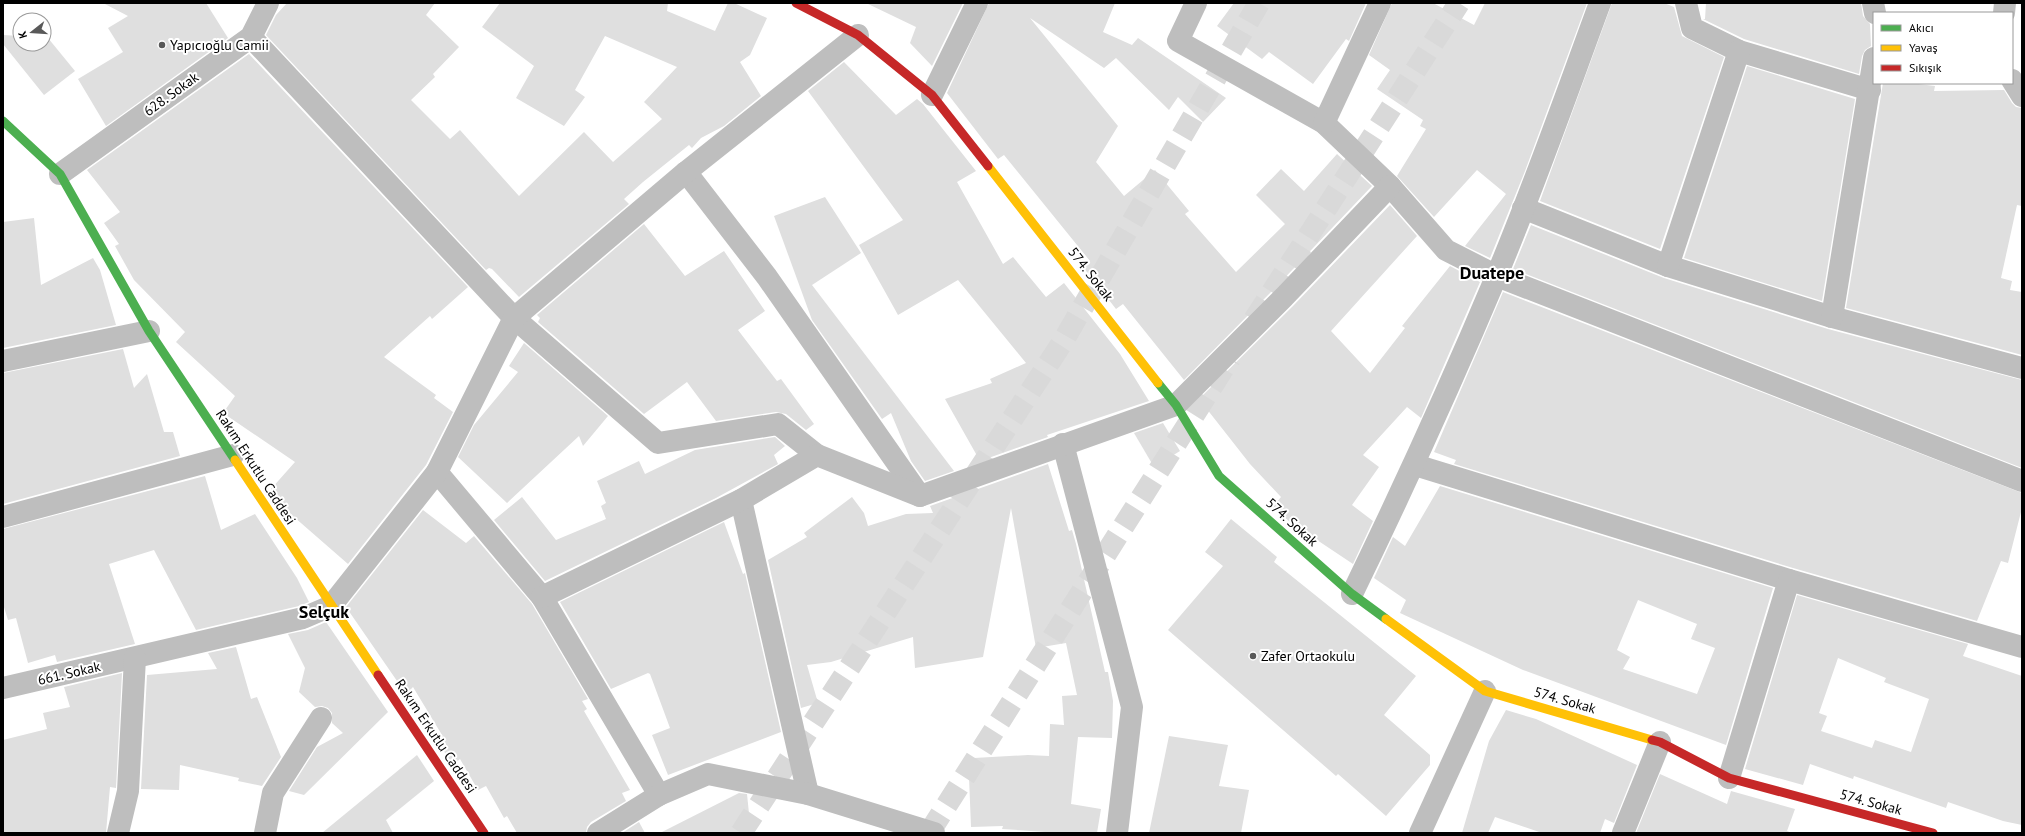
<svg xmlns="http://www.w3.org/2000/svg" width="2025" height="836" font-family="'PT Sans',sans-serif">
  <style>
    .building { fill: #dfdfdf; fill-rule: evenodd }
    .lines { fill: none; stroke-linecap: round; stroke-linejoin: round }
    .primary-tunnel { stroke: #d9d9d9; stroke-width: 22; stroke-dasharray: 22 11; stroke-linecap: butt }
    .street { stroke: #bebebe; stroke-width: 22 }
    .fast { stroke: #4caf50; stroke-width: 9 }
    .slow { stroke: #ffc107; stroke-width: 9 }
    .jam { stroke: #c62828; stroke-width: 9 }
    .poi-dot { fill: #595959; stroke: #fff; stroke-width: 1.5 }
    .labels { text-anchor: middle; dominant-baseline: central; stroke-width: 4; stroke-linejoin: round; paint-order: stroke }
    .poi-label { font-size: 14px; fill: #000; stroke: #fff; text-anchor: start }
    .street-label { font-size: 14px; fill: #000; stroke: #fff }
    .district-label { font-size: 18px; font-weight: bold; fill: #000; stroke: #fff }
  </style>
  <rect width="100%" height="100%" fill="#fff"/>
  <g class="building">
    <polygon points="103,3 206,3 228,38 106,126 78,79 123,52 108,28 128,16"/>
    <polygon points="287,3 435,3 426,15 459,47 433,74 435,77 411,100 450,139 460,130 519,196 584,132 613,162 662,119 644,102 677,67 605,36 575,90 585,97 564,126 516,98 534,66 482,27 500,3 668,3 667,11 715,31 728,3 734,3 767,18 750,55 740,62 761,96 724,126 701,138 692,148 689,145 643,182 624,199 629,204 519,297 492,269 489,268 486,270 266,35 276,15"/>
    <polygon points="866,3 963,3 932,66 910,43 916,27"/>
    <polygon points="989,3 1115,3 1103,32 1132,45 1138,38 1226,98 1203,122 1178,97 1169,110 1116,58 1104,68 1030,18 1118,126 1096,162 1124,196 1155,170 1189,211 1185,214 1236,272 1285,224 1256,195 1281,169 1304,191 1337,154 1372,186 1275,288 1184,380 1123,304 1116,309 1083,267 1090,261 1004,155 998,159 947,93"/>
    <polygon points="1234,3 1366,3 1349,41 1346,39 1313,84 1269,52 1262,59 1217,26"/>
    <polygon points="1392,3 1433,3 1474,25 1485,3 1587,3 1525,171 1490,258 1465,246 1506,194 1477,170 1434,217 1397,176 1426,129 1420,126 1423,120 1377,89 1390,70 1369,55"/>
    <polygon points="1612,3 1664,3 1674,7 1682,36 1724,57 1660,249 1540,201"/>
    <polygon points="1706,3 1861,3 1863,16 1870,24 1871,46 1865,50 1862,56 1859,74 1744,39 1703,19 1705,19"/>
    <polygon points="3,35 20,36 20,44 44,44 44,38 48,38 75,71 44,95 3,44"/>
    <polygon points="249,54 468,287 432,319 430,316 384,357 436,395 434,398 453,412 426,465 348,564 278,503 283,500 271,489 295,462 223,413 235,396 176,342 185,332 134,280 115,246 119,244 104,223 120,212 87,170"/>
    <polygon points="844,62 896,115 917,99 923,104 976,171 957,182 1003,264 1013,257 1046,297 1064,283 1120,354 1149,401 1047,435 1048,437 980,461 945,399 992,383 990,379 1026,363 958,280 898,315 859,245 903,220 808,91"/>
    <polygon points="1747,66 1855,99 1822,301 1684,258"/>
    <polygon points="1883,83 1910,83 1935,86 1934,91 2004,90 2012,103 2016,107 2022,108 2022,206 2017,205 2001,278 2012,281 2010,290 2022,292 2022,355 1846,308"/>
    <polygon points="825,197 861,253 812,285 954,471 925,481 911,461 891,413 882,419 812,320 774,216"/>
    <polygon points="1390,205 1417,236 1331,331 1370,373 1405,328 1402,326 1450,266 1480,282 1421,418 1407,407 1363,455 1379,467 1352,505 1373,521 1353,564 1290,522 1273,507 1281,497 1250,464 1199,399 1293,306"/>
    <polygon points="34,218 41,285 93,258 100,270 116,325 3,348 3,222"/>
    <polygon points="644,224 685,276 724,251 765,311 738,330 777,381 781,379 814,424 806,430 786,414 776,412 716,421 687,382 644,414 538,322 540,318 537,315"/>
    <polygon points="1531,225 1664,278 1828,329 2022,380 2022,468 1513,269"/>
    <polygon points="1503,292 2022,493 2022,508 2008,563 2001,561 1977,621 1793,568 1454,464 1456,460 1434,452"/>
    <polygon points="524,343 608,416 583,446 579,436 507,503 458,457 474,425 518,372 509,366"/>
    <polygon points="123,349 134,388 147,374 164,432 173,432 180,456 3,504 3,373"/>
    <polygon points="1163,423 1180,451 1154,467 1134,433"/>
    <polygon points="775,437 785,446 774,455 778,464 716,498 545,581 494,520 522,497 556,540 606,519 601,506 606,503 597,481 639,461 645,474 695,450"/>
    <polygon points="1048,464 1069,531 1072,530 1076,544 1105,672 1108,672 1113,701 1112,738 1078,737 1071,804 1101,809 1097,833 1060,833 1002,829 1003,826 971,827 969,777 975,776 974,758 1028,755 1049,756 1050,724 1064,725 1062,696 1077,695 1066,643 1036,648 1011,508 983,657 915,668 913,637 831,662 807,665 818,703 801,708 768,560 807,537 804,533 852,497 864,513 868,526 906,514 933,513 930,506"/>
    <polygon points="205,476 221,530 255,514 297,578 309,602 299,606 196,630 154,550 109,564 135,644 57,662 55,655 28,663 16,618 8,620 3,604 3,529"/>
    <path d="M1440 486 1773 588 1726 745 1523 670 1400 613 1406 600 1374 578 1393 537 1405 546ZM1638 600 1697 624 1691 639 1715 648 1697 694 1623 669 1630 657 1617 650Z"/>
    <polygon points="423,510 466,543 474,536 532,604 588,699 582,701 587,709 584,711 630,790 622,793 626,801 591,822 587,827 586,833 517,833 507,816 504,818 486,786 478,790 460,759 453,765 436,739 442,735 413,687 406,694 346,607"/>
    <polygon points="1231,519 1277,557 1274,562 1416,676 1384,715 1430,755 1430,765 1386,816 1338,774 1336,776 1168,630 1223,566 1205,552"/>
    <polygon points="724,522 743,574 745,573 781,732 668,775 652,735 670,728 650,674 648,673 611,689 560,602"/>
    <path d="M1797 595 1968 644 1963 656 2022 676V825L2003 821 1948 802 1946 808 1854 776 1853 779 1810 764 1803 785 1745 769ZM1838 658 1886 678 1884 682 1929 699 1911 752 1875 740 1872 748 1821 731 1827 716 1819 713Z"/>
    <polygon points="326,622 388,712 304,795 289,791 317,747 343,733 332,723 332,713 328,708 322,706 315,707 299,692 305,668 288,634 308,630"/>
    <polygon points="236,647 251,699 257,697 281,757 262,786 238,781 239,778 180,765 179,790 141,789 147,675 217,669 208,653"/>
    <polygon points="122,673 116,788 110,787 106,833 3,833 3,740 47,729 43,713 70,707 64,687"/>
    <polygon points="1506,710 1536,719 1637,765 1614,823 1605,819 1600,833 1542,833 1495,817 1488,833 1462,833 1489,741"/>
    <polygon points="1169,736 1228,745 1219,786 1249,790 1241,833 1149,833"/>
    <polygon points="417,755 434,781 386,820 393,833 322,833"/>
    <polygon points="1660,774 1727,804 1731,791 1795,809 1787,831 1792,833 1636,833"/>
    <polygon points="739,793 747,794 751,833 660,833"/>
    <polygon points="639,822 645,833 622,833"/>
  </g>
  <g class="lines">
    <g class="primary-tunnel">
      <polyline points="1254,320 1459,3"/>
      <polyline points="741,833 1062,343 1259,3"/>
      <polyline points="929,833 1230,358"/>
    </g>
    <g class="street">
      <polyline points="1196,3 1178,41 1324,123 1390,186 1446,250 1497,276 2022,481"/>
      <polyline points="1686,3 1692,28 1739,51 1870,90"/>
      <polyline points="1873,3 1875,13"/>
      <polyline points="2004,13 2005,3"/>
      <polyline points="251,37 514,318 658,443 778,424 817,455"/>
      <polyline points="2012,80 2022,96"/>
      <polyline points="932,95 977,3"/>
      <polyline points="1324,123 1380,3"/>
      <polyline points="686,172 767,277 920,496"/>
      <polyline points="60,174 251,37 268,3"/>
      <polyline points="1523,208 1668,266 1832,317 2022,368"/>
      <polyline points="1668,266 1739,51"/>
      <polyline points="1832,317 1874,58"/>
      <polyline points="3,361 149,331"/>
      <polyline points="1063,444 1132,707 1117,833"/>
      <polyline points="1415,465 1789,580 2022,647"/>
      <polyline points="437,472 542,597 659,795"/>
      <polyline points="741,500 808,794"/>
      <polyline points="3,517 233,455"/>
      <path d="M1352 594C1403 489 1451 384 1496 277 1534 187 1566 95 1600 3"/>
      <polyline points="542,597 741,500 817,455 920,496 1176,405 1284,297 1390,186"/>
      <polyline points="3,688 303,618 331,606 437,472 514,318 686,172 858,35"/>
      <polyline points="1729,778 1789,580"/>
      <polyline points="118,833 128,791 135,658"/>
      <polyline points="265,833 273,793 321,718"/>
      <polyline points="598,833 659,795 708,774 808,794 934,833"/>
      <polyline points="1420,833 1485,691"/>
      <polyline points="1623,833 1660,742"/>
    </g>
    <g class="fast">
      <polyline points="3,121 60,174 149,331 235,460"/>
      <polyline points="1158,383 1176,405 1219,476 1352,594 1386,619"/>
    </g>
    <g class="slow">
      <polyline points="988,166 1158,383"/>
      <polyline points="235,460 378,675"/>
      <polyline points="1386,619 1485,691 1652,740"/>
    </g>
    <g class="jam">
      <polyline points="796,3 858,35 932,95 988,166"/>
      <polyline points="378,675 484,833"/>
      <polyline points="1652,740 1660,742 1729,778 1933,833"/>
    </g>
  </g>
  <g class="poi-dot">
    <circle cx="162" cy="45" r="4"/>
    <circle cx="1253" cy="656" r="4"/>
  </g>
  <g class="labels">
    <g class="poi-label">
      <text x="170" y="45">Yapıcıoğlu Camii</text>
      <text x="1261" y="656">Zafer Ortaokulu</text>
    </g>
    <g class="street-label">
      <text transform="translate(171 94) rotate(-36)">628. Sokak</text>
      <text transform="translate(1091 274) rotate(52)">574. Sokak</text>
      <text transform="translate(256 467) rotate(57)">Rakım Erkutlu Caddesi</text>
      <text transform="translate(1292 522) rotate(42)">574. Sokak</text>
      <text transform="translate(69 673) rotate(-13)">661. Sokak</text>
      <text transform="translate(1565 700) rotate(16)">574. Sokak</text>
      <text transform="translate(436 736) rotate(56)">Rakım Erkutlu Caddesi</text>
      <text transform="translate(1871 802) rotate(15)">574. Sokak</text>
    </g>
    <g class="district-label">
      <text x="1492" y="272">Duatepe</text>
      <text x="324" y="611">Selçuk</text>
    </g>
  </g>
  <rect width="2025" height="836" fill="none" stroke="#000000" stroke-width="8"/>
  <rect x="1873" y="12" width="140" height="72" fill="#ffffff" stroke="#999999"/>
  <rect x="1881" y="25" width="20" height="6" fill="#4caf50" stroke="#999999"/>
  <text x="1909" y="32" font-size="12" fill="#000000">Akıcı</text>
  <rect x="1881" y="45" width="20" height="6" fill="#ffc107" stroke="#999999"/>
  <text x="1909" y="52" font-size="12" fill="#000000">Yavaş</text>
  <rect x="1881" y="65" width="20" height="6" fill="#c62828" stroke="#999999"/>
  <text x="1909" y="72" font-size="12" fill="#000000">Sıkışık</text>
  <g transform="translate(32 32) rotate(253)"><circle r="19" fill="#ffffff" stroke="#999999"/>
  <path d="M0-3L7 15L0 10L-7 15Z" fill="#595959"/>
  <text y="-6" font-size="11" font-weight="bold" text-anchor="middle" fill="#000000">K</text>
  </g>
</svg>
